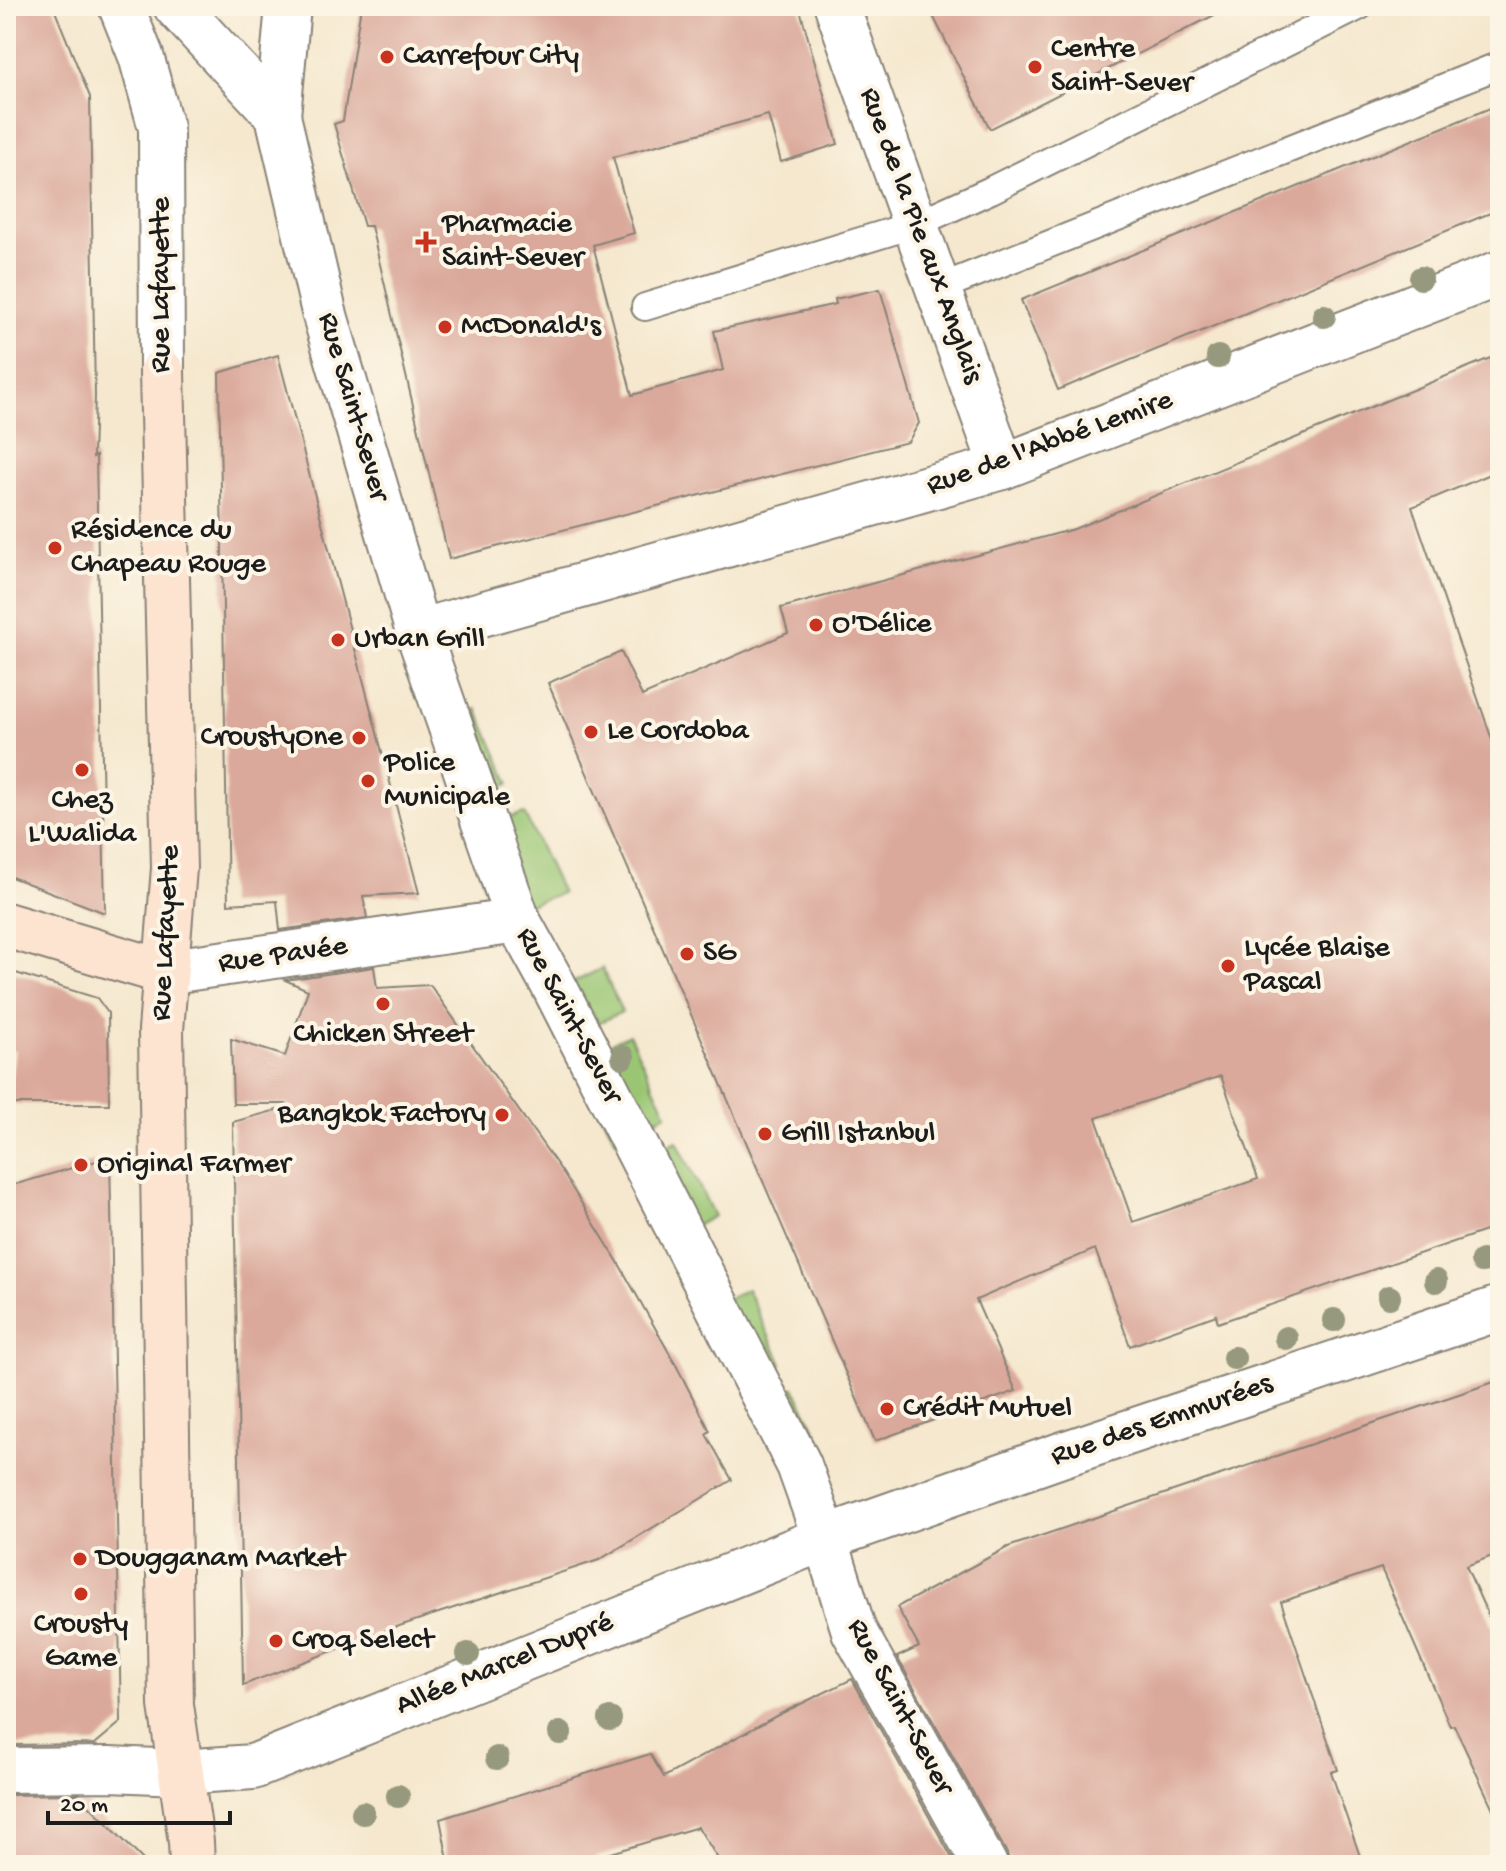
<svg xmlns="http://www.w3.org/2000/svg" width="1506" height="1871" font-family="'Gochi Hand',sans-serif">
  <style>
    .green { fill: #9ac673; stroke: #5b7148; stroke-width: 2 }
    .building { fill: #daa99b; fill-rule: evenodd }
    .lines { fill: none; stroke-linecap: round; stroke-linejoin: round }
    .lane-casing { stroke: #888276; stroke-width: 30 }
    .street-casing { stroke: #888276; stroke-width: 48 }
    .secondary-casing { stroke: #888276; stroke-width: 48 }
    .lane { stroke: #fff; stroke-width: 26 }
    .street { stroke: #fff; stroke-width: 44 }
    .secondary { stroke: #fde4d1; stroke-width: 44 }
    .tree { fill: #96997d }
    .poi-dot { fill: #c8321e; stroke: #fcf5e5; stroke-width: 3 }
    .labels { text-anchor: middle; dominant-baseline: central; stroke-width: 8; stroke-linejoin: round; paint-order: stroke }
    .poi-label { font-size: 30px; fill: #1c1c1c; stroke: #fcf5e5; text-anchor: start }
    .street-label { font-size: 30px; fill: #1c1c1c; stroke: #fcf5e5 }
  </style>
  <rect width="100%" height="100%" fill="#fcf5e5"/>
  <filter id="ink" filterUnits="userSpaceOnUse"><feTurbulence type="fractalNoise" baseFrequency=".0125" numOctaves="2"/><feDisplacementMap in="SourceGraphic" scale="16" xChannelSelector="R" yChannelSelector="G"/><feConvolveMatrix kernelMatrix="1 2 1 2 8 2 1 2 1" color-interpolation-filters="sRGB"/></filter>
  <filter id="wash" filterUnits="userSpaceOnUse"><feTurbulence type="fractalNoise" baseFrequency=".006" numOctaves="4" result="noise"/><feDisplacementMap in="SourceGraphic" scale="32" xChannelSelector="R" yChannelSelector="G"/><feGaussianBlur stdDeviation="1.8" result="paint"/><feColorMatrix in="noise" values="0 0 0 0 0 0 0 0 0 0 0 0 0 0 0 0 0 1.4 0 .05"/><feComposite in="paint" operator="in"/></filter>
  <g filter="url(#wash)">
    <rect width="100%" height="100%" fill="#f5e8cf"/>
    <g class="green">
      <polygon points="477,709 510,784 462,799 443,721"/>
      <polygon points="524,813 562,893 493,917 469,831"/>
      <polygon points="602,968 622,1012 559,1041 538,1000"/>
      <polygon points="629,1034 667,1114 616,1140 572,1063"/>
      <polygon points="677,1141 714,1216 669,1240 629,1163"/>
      <polygon points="747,1289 782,1364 745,1384 707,1310"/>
      <polygon points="794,1387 829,1457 794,1476 759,1407"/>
    </g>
    <g id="blocks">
      <g class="building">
        <polygon points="6,6 53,6 90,97 95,396 93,457 96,456 105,913 6,875"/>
        <polygon points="361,6 799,6 838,144 781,162 768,115 613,157 634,233 593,245 632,395 723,370 714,331 836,304 835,299 880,289 919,423 908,442 449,559 371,226 364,226 334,124 343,121"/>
        <polygon points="928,6 1232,6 990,129"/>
        <polygon points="1500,104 1500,209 1058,390 1021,300"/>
        <path d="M1500 354V470L1412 507 1500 763V1226L1218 1323 1216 1315 1130 1346 1095 1249 976 1300 1016 1391 875 1441 548 683 621 652 642 696 788 633 781 608 1074 529ZM1221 1076 1258 1179 1133 1222 1096 1118Z"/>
        <polygon points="278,355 419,893 363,896 367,918 280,930 277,901 228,904 219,373"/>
        <polygon points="374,967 377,988 430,985 561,1170 618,1262 676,1365 710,1431 706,1434 732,1480 599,1560 387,1630 243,1685 233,1122 288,1107 288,1104 233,1104 231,1039 285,1056 308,990 285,980"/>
        <polygon points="6,970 97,998 108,1013 109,1104 8,1104 15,1050 6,1050"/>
        <polygon points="110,1157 121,1722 95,1744 6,1745 6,1187"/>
        <polygon points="1500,1380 1500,1553 1466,1566 1500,1642 1500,1824 1454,1725 1450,1726 1381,1568 1281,1602 1338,1770 1331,1772 1363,1865 1010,1865 1007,1853 897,1657 919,1647 897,1607 1008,1547"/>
        <polygon points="852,1679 956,1865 722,1865 698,1827 570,1865 449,1865 440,1819 650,1754 664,1777 776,1716"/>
        <polygon points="78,1794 148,1865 6,1865 6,1795"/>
      </g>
    </g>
  </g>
  <g filter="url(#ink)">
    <use href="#blocks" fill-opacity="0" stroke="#888276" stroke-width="2"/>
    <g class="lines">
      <defs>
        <g id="lane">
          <polyline points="939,288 1500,65"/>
          <polyline points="645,307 916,224 991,190 1360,6"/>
        </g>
        <g id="street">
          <polyline points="121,6 141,56 161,128 162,372"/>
          <polyline points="176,6 278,116 324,312 418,632 518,921 554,986 799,1465 825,1538 854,1631 985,1865"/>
          <polyline points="837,6 1002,467"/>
          <polyline points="278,116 288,6"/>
          <polyline points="418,632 1002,467 1500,273"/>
          <polyline points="164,972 518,921"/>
          <polyline points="6,1770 110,1769 180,1772 253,1767 825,1538 1061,1455 1500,1308"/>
        </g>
        <g id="secondary">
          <polyline points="162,372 174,868 161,1030 171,1705 191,1842 192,1865"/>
          <polyline points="6,925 164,972"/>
        </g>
      </defs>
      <use href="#lane" class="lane-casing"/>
      <use href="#street" class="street-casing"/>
      <use href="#secondary" class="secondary-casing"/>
      <use href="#lane" class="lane"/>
      <use href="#street" class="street"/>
      <use href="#secondary" class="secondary"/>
    </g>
    <g class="tree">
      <circle cx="1421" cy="278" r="12"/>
      <circle cx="1324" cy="316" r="12"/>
      <circle cx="1218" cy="357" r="12"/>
      <circle cx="623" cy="1057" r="12"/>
      <circle cx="1482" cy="1261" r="12"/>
      <circle cx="1436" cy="1281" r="12"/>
      <circle cx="1389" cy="1297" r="12"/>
      <circle cx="1334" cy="1320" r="12"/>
      <circle cx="1286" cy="1338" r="12"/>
      <circle cx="1234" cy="1358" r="12"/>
      <circle cx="468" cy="1654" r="12"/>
      <circle cx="610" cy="1719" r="12"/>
      <circle cx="560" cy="1733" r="12"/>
      <circle cx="497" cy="1758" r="12"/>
      <circle cx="398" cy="1796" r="12"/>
      <circle cx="363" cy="1813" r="12"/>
    </g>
  </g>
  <g class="poi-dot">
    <circle cx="387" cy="57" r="8"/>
    <circle cx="1035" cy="67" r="8"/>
    <path d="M422 230h8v8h8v8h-8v8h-8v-8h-8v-8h8z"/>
    <circle cx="445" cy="327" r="8"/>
    <circle cx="55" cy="548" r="8"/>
    <circle cx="816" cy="625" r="8"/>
    <circle cx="338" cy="640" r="8"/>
    <circle cx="591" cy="732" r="8"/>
    <circle cx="359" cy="738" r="8"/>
    <circle cx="82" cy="770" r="8"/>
    <circle cx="368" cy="781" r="8"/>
    <circle cx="687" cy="954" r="8"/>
    <circle cx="1228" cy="966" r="8"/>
    <circle cx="383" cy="1004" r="8"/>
    <circle cx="502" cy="1115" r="8"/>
    <circle cx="765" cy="1134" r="8"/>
    <circle cx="81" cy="1165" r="8"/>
    <circle cx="887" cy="1409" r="8"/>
    <circle cx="80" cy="1559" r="8"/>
    <circle cx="81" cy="1594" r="8"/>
    <circle cx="276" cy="1641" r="8"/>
  </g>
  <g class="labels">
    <g class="poi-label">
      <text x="1051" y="50">Centre<tspan x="1051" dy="34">Saint-Sever</tspan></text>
      <text x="403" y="57">Carrefour City</text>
      <text x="442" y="225">Pharmacie<tspan x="442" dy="34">Saint-Sever</tspan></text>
      <text x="461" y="327">McDonald's</text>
      <text x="71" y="531">Résidence du<tspan x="71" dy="34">Chapeau Rouge</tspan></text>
      <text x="832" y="625">O'Délice</text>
      <text x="354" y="640">Urban Grill</text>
      <text x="607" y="732">Le Cordoba</text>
      <text x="343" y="738" text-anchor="end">CroustyOne</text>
      <text x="384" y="764">Police<tspan x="384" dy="34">Municipale</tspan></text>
      <text x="82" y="801" text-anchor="middle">Chez<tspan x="82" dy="34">L'Walida</tspan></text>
      <text x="1244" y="949">Lycée Blaise<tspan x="1244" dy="34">Pascal</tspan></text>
      <text x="703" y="954">SG</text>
      <text x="383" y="1035" text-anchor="middle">Chicken Street</text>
      <text x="486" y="1115" text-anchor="end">Bangkok Factory</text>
      <text x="781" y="1134">Grill Istanbul</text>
      <text x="97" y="1165">Original Farmer</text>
      <text x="903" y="1409">Crédit Mutuel</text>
      <text x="96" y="1559">Dougganam Market</text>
      <text x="81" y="1625" text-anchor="middle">Crousty<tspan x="81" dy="34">Game</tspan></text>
      <text x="292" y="1641">Croq Select</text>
    </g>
    <g class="street-label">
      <text transform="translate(920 236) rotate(70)">Rue de la Pie aux Anglais</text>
      <text transform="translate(162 285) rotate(-90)">Rue Lafayette</text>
      <text transform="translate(352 407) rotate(74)">Rue Saint-Sever</text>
      <text transform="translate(1050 444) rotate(-20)">Rue de l'Abbé Lemire</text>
      <text transform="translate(167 933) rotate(-87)">Rue Lafayette</text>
      <text transform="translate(283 956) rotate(-8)">Rue Pavée</text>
      <text transform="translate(568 1016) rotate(62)">Rue Saint-Sever</text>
      <text transform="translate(1162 1421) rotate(-19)">Rue des Emmurées</text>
      <text transform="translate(505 1665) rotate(-22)">Allée Marcel Dupré</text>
      <text transform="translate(899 1707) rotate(62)">Rue Saint-Sever</text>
    </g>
  </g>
  <rect width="1506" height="1871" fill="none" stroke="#fcf5e5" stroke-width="32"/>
  <path d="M48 1811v12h182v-12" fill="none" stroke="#1c1c1c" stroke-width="4"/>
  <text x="60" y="1811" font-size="24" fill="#1c1c1c" stroke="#fcf5e5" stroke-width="6" paint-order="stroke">20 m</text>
</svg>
